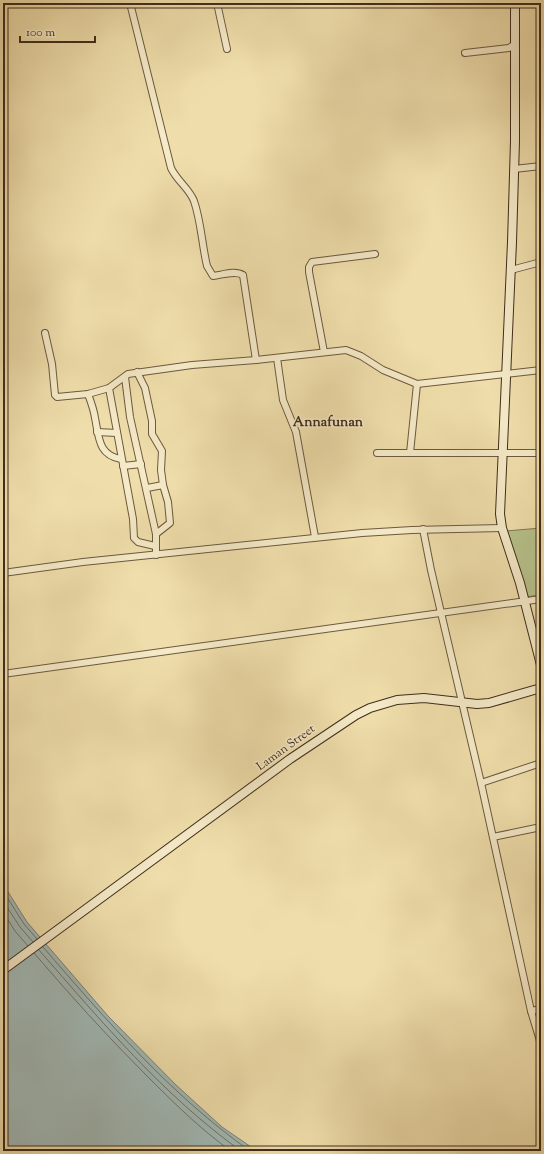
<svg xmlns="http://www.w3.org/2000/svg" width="544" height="1154" font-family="'Sorts Mill Goudy',serif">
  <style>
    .green { fill: #b7c28b; stroke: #7c7853 }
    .water { fill: #a1b9b6; stroke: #7a8178 }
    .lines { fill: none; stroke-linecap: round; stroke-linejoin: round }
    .shore { stroke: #707368; stroke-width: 1 }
    .street-casing { stroke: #6c593f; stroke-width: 8 }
    .secondary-casing { stroke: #402d1b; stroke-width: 10 }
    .street { stroke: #f5eac8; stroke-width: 6 }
    .secondary { stroke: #f5eac8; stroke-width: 8 }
    .labels { text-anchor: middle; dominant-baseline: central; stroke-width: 3; stroke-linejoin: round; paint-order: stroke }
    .street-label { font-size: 12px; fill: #402d1b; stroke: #f5eac8 }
    .quarter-label { font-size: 14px; font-weight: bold; fill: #402d1b; stroke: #f5eac8 }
  </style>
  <rect width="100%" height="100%" fill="#efdeab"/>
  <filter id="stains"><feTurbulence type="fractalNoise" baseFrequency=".005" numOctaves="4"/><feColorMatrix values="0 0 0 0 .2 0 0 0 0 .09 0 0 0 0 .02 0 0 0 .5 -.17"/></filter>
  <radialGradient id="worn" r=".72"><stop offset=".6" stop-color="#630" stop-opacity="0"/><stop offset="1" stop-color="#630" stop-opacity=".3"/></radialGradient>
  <polygon class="green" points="541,528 541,595 525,597 506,531"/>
  <polygon class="water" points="3,884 27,922 108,1016 175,1084 222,1127 257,1151 3,1151"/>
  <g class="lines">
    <g class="shore">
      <polyline points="3,891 24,924 37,939"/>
      <polyline points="3,901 20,927 33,942"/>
      <polyline points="3,912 15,931 28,946"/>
      <path d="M43 947C106 1020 171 1095 250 1151"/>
      <path d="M39 950C101 1021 164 1096 241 1151"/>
      <path d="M34 953C70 995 106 1035 145 1074 172 1101 200 1129 231 1151"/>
    </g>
    <defs>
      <g id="street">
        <path d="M130 3 171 168C177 181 189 188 194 201 201 221 202 245 207 266L213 276C222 275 235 270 243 275L256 360 346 350 361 356 383 370 417 384 541 370"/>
        <polyline points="217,3 227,49"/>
        <polyline points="465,53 509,48 515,44"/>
        <polyline points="514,169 541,166"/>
        <polyline points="511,270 541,262"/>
        <polyline points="45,333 52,364 55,395 57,397 88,394 109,388 128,374 192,365 256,360"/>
        <polyline points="324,352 309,272 309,267 312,262 375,254"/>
        <polyline points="277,358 283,400 296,432 315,537"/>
        <polyline points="137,372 145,388 152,421 152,434 162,451 161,470 163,485"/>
        <polyline points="125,377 130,417 156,534 156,555"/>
        <polyline points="109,388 133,519 134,538 138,542 155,546"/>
        <path d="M88 394C91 402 94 410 95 418 99 437 98 455 121 459"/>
        <polyline points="97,432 117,433"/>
        <polyline points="377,453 541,453"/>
        <polyline points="410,453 417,384"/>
        <polyline points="123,466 141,464"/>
        <polyline points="147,488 163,485 168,502 170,523 156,534"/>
        <polyline points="423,529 431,570 481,783 531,1011 541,1044"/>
        <polyline points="3,573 83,562 362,533 412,530 502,528"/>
        <polyline points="3,674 541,599"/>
        <polyline points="481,783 541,763"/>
        <polyline points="493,837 541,827"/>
        <polyline points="531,1011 541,1009"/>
      </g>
      <g id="secondary">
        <polyline points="515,3 515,141 512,242 500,514 502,528 520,583 541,665"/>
        <polyline points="3,970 290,759 356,715 370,708 397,700 424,698 477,704 489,703 541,688"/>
      </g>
    </defs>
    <use href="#street" class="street-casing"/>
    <use href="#secondary" class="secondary-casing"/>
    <use href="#street" class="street"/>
    <use href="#secondary" class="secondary"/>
  </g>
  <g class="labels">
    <g class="street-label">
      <text transform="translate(286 748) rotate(-36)">Laman Street</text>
    </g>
    <g class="quarter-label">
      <text x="328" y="423">Annafunan</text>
    </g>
  </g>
  <rect width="544" height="1154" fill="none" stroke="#efdeab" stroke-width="16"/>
  <rect x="4" y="4" width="536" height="1146" fill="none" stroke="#402d1b" stroke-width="2"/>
  <rect x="8" y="8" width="528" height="1138" fill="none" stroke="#402d1b"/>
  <path d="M20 36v6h75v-6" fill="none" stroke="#402d1b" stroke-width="2"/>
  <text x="26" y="36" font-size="12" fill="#402d1b" stroke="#f5eac8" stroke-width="3" paint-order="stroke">100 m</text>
  <rect width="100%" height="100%" filter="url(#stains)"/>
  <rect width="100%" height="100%" fill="url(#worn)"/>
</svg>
